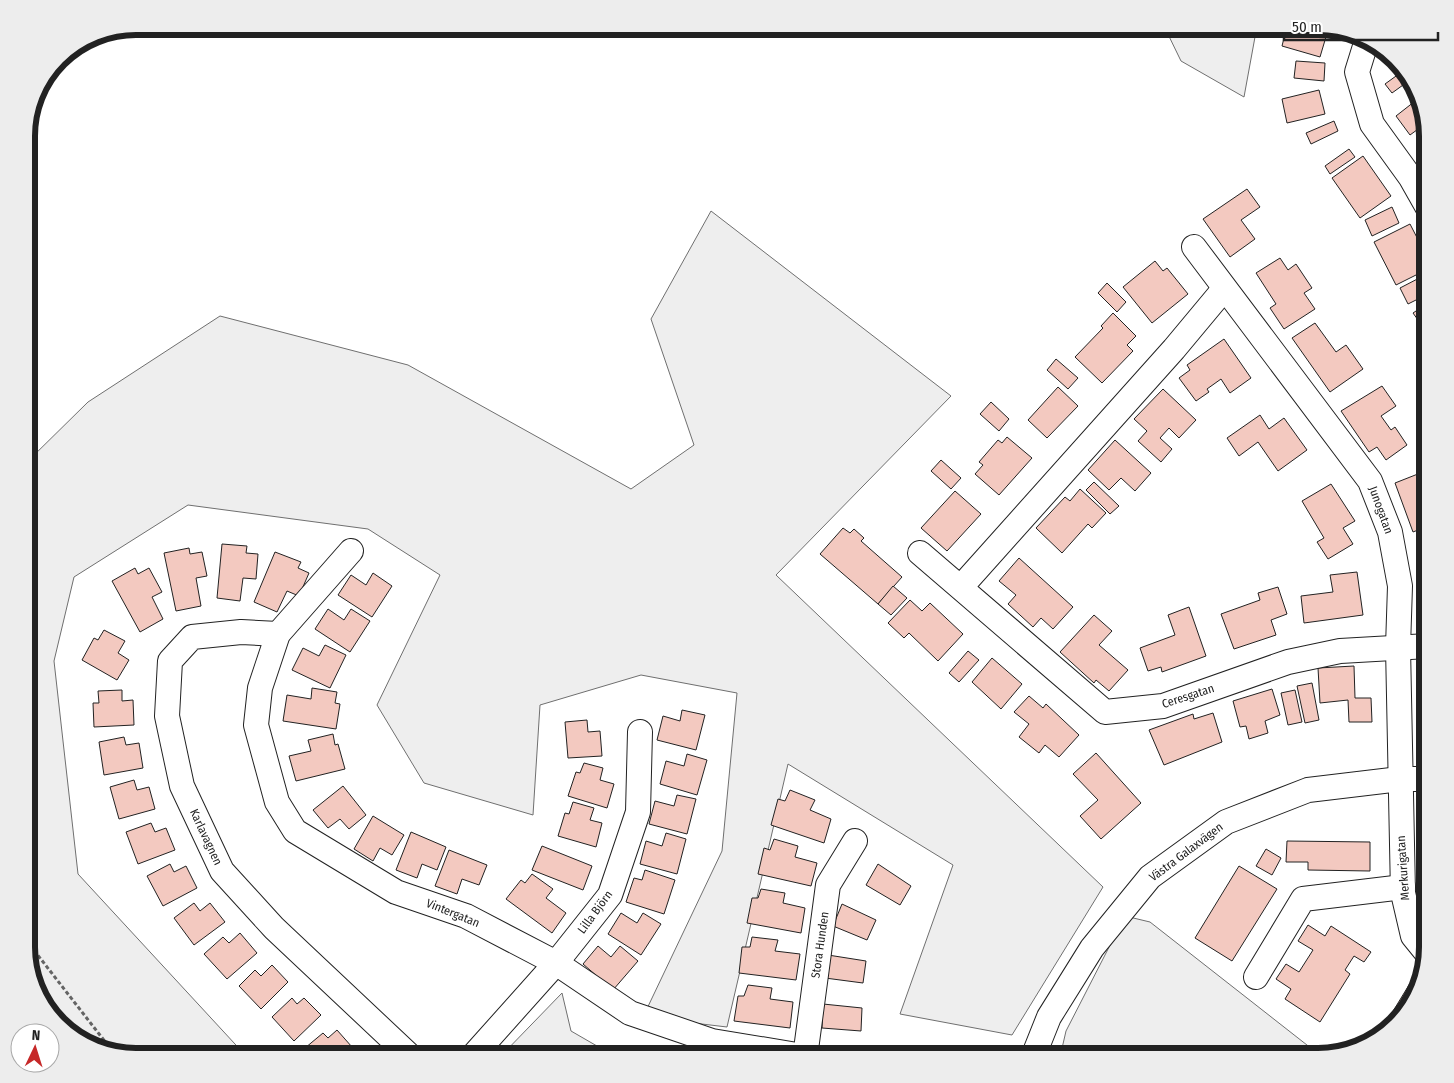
<svg xmlns="http://www.w3.org/2000/svg" width="1454" height="1083" font-family="'Fira Sans Condensed',sans-serif">
  <style>
    .green { fill: #eee; stroke: #6f6f6f }
    .building { fill: #f3c9c0; stroke: #222 }
    .lines { fill: none; stroke-linecap: round; stroke-linejoin: round }
    .minor-casing { stroke: #222; stroke-width: 26 }
    .path { stroke: #646464; stroke-width: 3; stroke-dasharray: 4 2.5; stroke-linecap: butt }
    .minor { stroke: #fff; stroke-width: 24 }
    .labels { text-anchor: middle; dominant-baseline: central; stroke-width: 4; stroke-linejoin: round; paint-order: stroke }
    .street-label { font-size: 12px; fill: #222; stroke: #fff }
    .rim { fill: none; stroke: #222; stroke-width: 6 }
  </style>
  <rect width="100%" height="100%" fill="#fff"/>
  <g class="green">
    <polygon points="1164,26 1257,26 1244,97 1181,61"/>
    <polygon points="711,211 951,396 776,575 1103,887 1012,1035 900,1014 953,865 788,764 727,1027 643,1017 722,851 737,693 641,675 540,705 533,815 424,783 377,705 440,575 368,529 188,505 74,577 54,661 78,874 247,1057 136,1057 75,1036 35,985 26,954 26,463 88,402 220,316 408,365 631,489 694,445 651,319"/>
    <polygon points="1125,916 1150,922 1321,1056 1060,1057 1066,1031"/>
    <polygon points="562,993 571,1031 616,1057 500,1057"/>
  </g>
  <g class="building">
    <polygon points="1287,26 1318,26 1328,30 1320,57 1282,46"/>
    <polygon points="1296,61 1325,63 1324,81 1294,78"/>
    <polygon points="1403,71 1410,80 1392,93 1385,84"/>
    <polygon points="1319,90 1325,114 1287,123 1282,99"/>
    <polygon points="1419,98 1425,124 1410,135 1396,116"/>
    <polygon points="1334,121 1338,131 1311,144 1306,133"/>
    <polygon points="1349,149 1355,157 1330,174 1325,166"/>
    <polygon points="1363,156 1391,196 1360,218 1332,178"/>
    <polygon points="1247,189 1260,207 1241,220 1255,239 1230,257 1203,219"/>
    <polygon points="1392,207 1399,223 1372,236 1365,220"/>
    <polygon points="1410,224 1428,259 1428,269 1396,285 1374,242"/>
    <polygon points="1280,258 1288,270 1296,264 1312,288 1304,293 1315,309 1284,329 1270,308 1276,304 1256,273"/>
    <polygon points="1155,261 1163,271 1167,268 1188,294 1152,323 1123,287"/>
    <polygon points="1427,274 1428,294 1408,304 1400,288"/>
    <polygon points="1107,283 1126,302 1117,312 1098,293"/>
    <polygon points="1428,303 1428,334 1413,313"/>
    <polygon points="1113,313 1136,336 1127,345 1133,351 1102,383 1075,357 1103,328 1101,326"/>
    <polygon points="1315,323 1336,352 1346,345 1363,369 1330,392 1292,338"/>
    <polygon points="1224,339 1251,378 1230,393 1221,379 1207,389 1209,392 1196,401 1179,378 1190,370 1187,365"/>
    <polygon points="1056,359 1078,378 1068,389 1047,370"/>
    <polygon points="1382,386 1396,406 1381,416 1391,430 1395,427 1407,445 1386,460 1377,447 1369,452 1341,411"/>
    <polygon points="1058,387 1078,406 1047,438 1028,420"/>
    <polygon points="1163,389 1196,420 1179,438 1169,428 1160,438 1172,449 1161,462 1138,441 1147,431 1134,419"/>
    <polygon points="991,402 1009,419 999,431 980,414"/>
    <polygon points="1260,415 1269,429 1284,418 1307,450 1278,471 1258,442 1239,456 1227,438"/>
    <polygon points="1007,437 1032,458 999,495 975,474 983,465 979,462 998,440 1002,443"/>
    <polygon points="1115,440 1151,473 1135,491 1121,478 1109,490 1088,470"/>
    <polygon points="941,460 961,478 951,489 931,471"/>
    <polygon points="1428,470 1428,526 1413,532 1395,483"/>
    <polygon points="1094,482 1119,506 1110,514 1086,490"/>
    <polygon points="1331,484 1355,521 1343,528 1353,544 1328,559 1317,542 1324,538 1302,501"/>
    <polygon points="1080,489 1106,513 1092,528 1088,524 1062,553 1036,528 1065,497 1070,501"/>
    <polygon points="955,491 981,514 947,551 921,528"/>
    <polygon points="843,528 850,533 854,529 864,538 861,541 902,577 878,604 820,554"/>
    <polygon points="222,544 247,546 246,553 258,554 256,579 243,578 240,601 217,598"/>
    <polygon points="189,548 190,554 202,552 207,576 196,578 201,606 176,611 164,553"/>
    <polygon points="275,552 301,562 298,568 309,573 299,596 287,591 277,612 254,602"/>
    <polygon points="1019,558 1073,607 1053,629 1041,618 1033,627 1008,604 1016,595 999,581"/>
    <rect x="1421" y="558" width="7" height="62"/>
    <polygon points="135,568 138,574 149,568 162,592 152,597 163,619 140,632 112,581"/>
    <polygon points="1357,572 1363,615 1304,623 1301,596 1333,592 1330,575"/>
    <polygon points="373,573 392,586 372,617 338,595 351,575 366,585"/>
    <polygon points="893,586 907,598 891,615 878,604"/>
    <polygon points="1278,587 1287,614 1271,620 1276,635 1234,649 1221,614 1260,600 1258,593"/>
    <polygon points="910,600 922,611 930,603 963,634 938,661 909,633 904,638 888,623"/>
    <polygon points="1189,607 1206,656 1162,672 1161,667 1148,671 1140,648 1175,635 1168,615"/>
    <polygon points="328,609 344,620 351,609 370,621 350,652 315,629"/>
    <polygon points="1094,615 1112,631 1099,645 1128,670 1109,691 1096,680 1094,683 1060,652"/>
    <polygon points="104,630 125,641 118,653 129,660 117,680 82,660 94,638 98,640"/>
    <polygon points="325,645 346,655 330,688 292,670 303,648 319,656"/>
    <polygon points="968,651 979,660 959,682 949,673"/>
    <polygon points="992,658 1022,684 1001,709 972,682"/>
    <polygon points="1354,666 1355,698 1371,698 1372,722 1349,722 1348,700 1320,703 1318,668"/>
    <rect x="1421" y="675" width="7" height="31"/>
    <polygon points="1312,683 1319,720 1305,723 1297,686"/>
    <polygon points="312,688 337,692 335,703 340,704 336,729 283,721 287,695 311,699"/>
    <polygon points="1272,689 1280,715 1265,721 1268,733 1249,739 1246,726 1240,727 1233,701"/>
    <polygon points="122,690 122,701 133,700 134,725 94,727 93,703 99,703 98,691"/>
    <polygon points="1295,690 1302,722 1288,725 1281,693"/>
    <polygon points="1029,696 1043,708 1046,704 1079,735 1059,757 1045,745 1039,753 1019,737 1029,724 1014,712"/>
    <polygon points="682,710 705,715 696,750 657,740 663,716 680,721"/>
    <polygon points="1213,713 1222,742 1164,765 1149,730 1193,714 1194,719"/>
    <polygon points="587,720 588,732 600,731 602,756 568,758 565,722"/>
    <polygon points="333,734 335,745 338,744 345,769 296,781 289,756 311,751 308,740"/>
    <polygon points="124,737 126,745 139,743 143,768 104,775 99,742"/>
    <polygon points="1096,753 1141,803 1101,839 1080,816 1098,800 1073,774"/>
    <polygon points="687,754 707,760 697,795 660,784 666,761 684,766"/>
    <polygon points="584,763 603,768 600,780 614,784 607,808 568,796 576,772 580,773"/>
    <polygon points="134,780 137,790 149,787 155,809 119,819 110,787"/>
    <polygon points="343,786 366,815 349,829 340,819 328,828 313,810"/>
    <polygon points="790,790 815,800 810,810 831,819 824,843 771,825 778,799 785,801"/>
    <polygon points="677,795 696,799 687,834 649,824 655,801 674,806"/>
    <polygon points="573,802 594,808 590,820 602,823 596,847 558,836 565,813 569,814"/>
    <polygon points="373,816 404,835 392,855 380,848 373,861 354,849"/>
    <polygon points="151,823 155,832 166,828 175,850 138,864 126,832"/>
    <polygon points="411,832 446,847 437,870 422,864 417,878 396,870"/>
    <polygon points="666,833 686,839 677,874 640,864 646,841 662,846"/>
    <polygon points="774,839 798,846 795,857 817,863 811,886 758,874 764,848 770,850"/>
    <polygon points="1287,841 1370,842 1370,871 1308,870 1308,862 1286,862"/>
    <polygon points="542,846 592,866 583,890 532,870"/>
    <polygon points="1266,849 1281,858 1272,875 1256,866"/>
    <polygon points="449,850 487,865 479,885 462,879 457,894 435,886"/>
    <polygon points="170,864 174,872 186,866 197,888 163,906 147,876"/>
    <polygon points="878,864 911,886 900,905 866,885"/>
    <polygon points="1239,866 1277,889 1232,961 1195,938"/>
    <polygon points="645,870 675,880 664,914 626,902 634,878 642,880"/>
    <polygon points="532,874 553,889 546,898 566,913 552,933 506,899 521,880 525,883"/>
    <polygon points="761,889 785,893 783,903 805,908 801,933 747,923 752,898 758,898"/>
    <polygon points="194,903 200,911 210,903 225,922 194,945 174,918"/>
    <polygon points="842,904 876,920 867,940 833,926"/>
    <polygon points="621,913 637,923 643,913 661,924 641,955 608,934"/>
    <polygon points="1308,925 1325,936 1331,926 1371,952 1364,962 1354,956 1345,970 1350,974 1320,1022 1285,999 1291,989 1276,979 1286,964 1299,972 1313,950 1298,941"/>
    <polygon points="240,933 257,953 227,979 204,954 223,937 229,943"/>
    <polygon points="752,937 778,940 775,951 800,954 796,980 739,973 742,947 750,947"/>
    <polygon points="598,946 611,957 620,946 638,961 613,990 583,964"/>
    <polygon points="828,955 866,961 863,983 825,978"/>
    <polygon points="272,965 288,982 261,1009 239,986 255,970 261,976"/>
    <polygon points="1412,980 1416,982 1405,1014 1378,1036"/>
    <polygon points="748,985 772,988 770,999 793,1002 790,1028 734,1021 738,996 744,996"/>
    <polygon points="292,998 297,1004 304,998 321,1015 294,1041 272,1017"/>
    <polygon points="823,1004 862,1008 861,1031 822,1028"/>
    <polygon points="337,1030 352,1047 341,1057 313,1057 305,1048 323,1033 328,1038"/>
  </g>
  <g class="lines">
    <defs>
      <g id="minor">
        <polyline points="1366,43 1357,72 1372,124 1411,178 1428,208"/>
        <polyline points="1194,247 1370,481 1390,532 1400,586 1398,647 1403,893 1413,936 1426,952"/>
        <polyline points="351,551 278,634 260,688 256,725 277,802 295,831 396,892 466,916 556,963 630,1013 712,1041 809,1057"/>
        <polyline points="920,553 1105,712 1163,706 1288,662 1340,651 1428,646"/>
        <polyline points="961,587 1174,349 1224,289"/>
        <polyline points="278,634 241,632 192,637 170,661 167,716 182,786 222,871 274,928 411,1057"/>
        <polyline points="1256,977 1303,899 1403,887"/>
        <polyline points="472,1057 556,963 610,895 638,812 640,732"/>
        <polyline points="805,1057 828,885 855,841"/>
        <polyline points="1033,1057 1049,1017 1092,948 1150,877 1226,822 1308,790 1400,779 1428,779"/>
      </g>
    </defs>
    <use href="#minor" class="minor-casing"/>
    <polyline class="path" points="26,940 110,1048"/>
    <use href="#minor" class="minor"/>
  </g>
  <g class="labels">
    <g class="street-label">
      <text transform="translate(1381 510) rotate(70)">Junogatan</text>
      <text transform="translate(1188 696) rotate(-18)">Ceresgatan</text>
      <text transform="translate(206 837) rotate(65)">Karlavagnen</text>
      <text transform="translate(1186 852) rotate(-37)">Västra Galaxvägen</text>
      <text transform="translate(1403 868) rotate(-94)">Merkurigatan</text>
      <text transform="translate(595 912) rotate(-54)">Lilla Björn</text>
      <text transform="translate(453 913) rotate(22)">Vintergatan</text>
      <text transform="translate(820 945) rotate(-82)">Stora Hunden</text>
    </g>
  </g>
  <path d="M0 0H1454V1083H0ZM136 35H1318A101 101 0 0 1 1419 136V947A101 101 0 0 1 1318 1048H136A101 101 0 0 1 35 947V136A101 101 0 0 1 136 35Z" fill="#ededed" fill-rule="evenodd"/>
  <path class="rim" d="M136 35H1318A101 101 0 0 1 1419 136V947A101 101 0 0 1 1318 1048H136A101 101 0 0 1 35 947V136A101 101 0 0 1 136 35Z"/>
  <g transform="translate(35 1048) rotate(4)"><circle r="24" fill="#ffffff" stroke="#a7a7a7"/>
  <path d="M0-4L9 19L0 12L-9 19Z" fill="#c62828"/>
  <text y="-8" font-size="14" font-weight="bold" text-anchor="middle" fill="#222222">N</text>
  </g>
  <path d="M1284 32v8h154v-8" fill="none" stroke="#222222" stroke-width="2.5"/>
  <text x="1292" y="32" font-size="15" fill="#222222" stroke="#ffffff" stroke-width="4" paint-order="stroke">50 m</text>
</svg>
